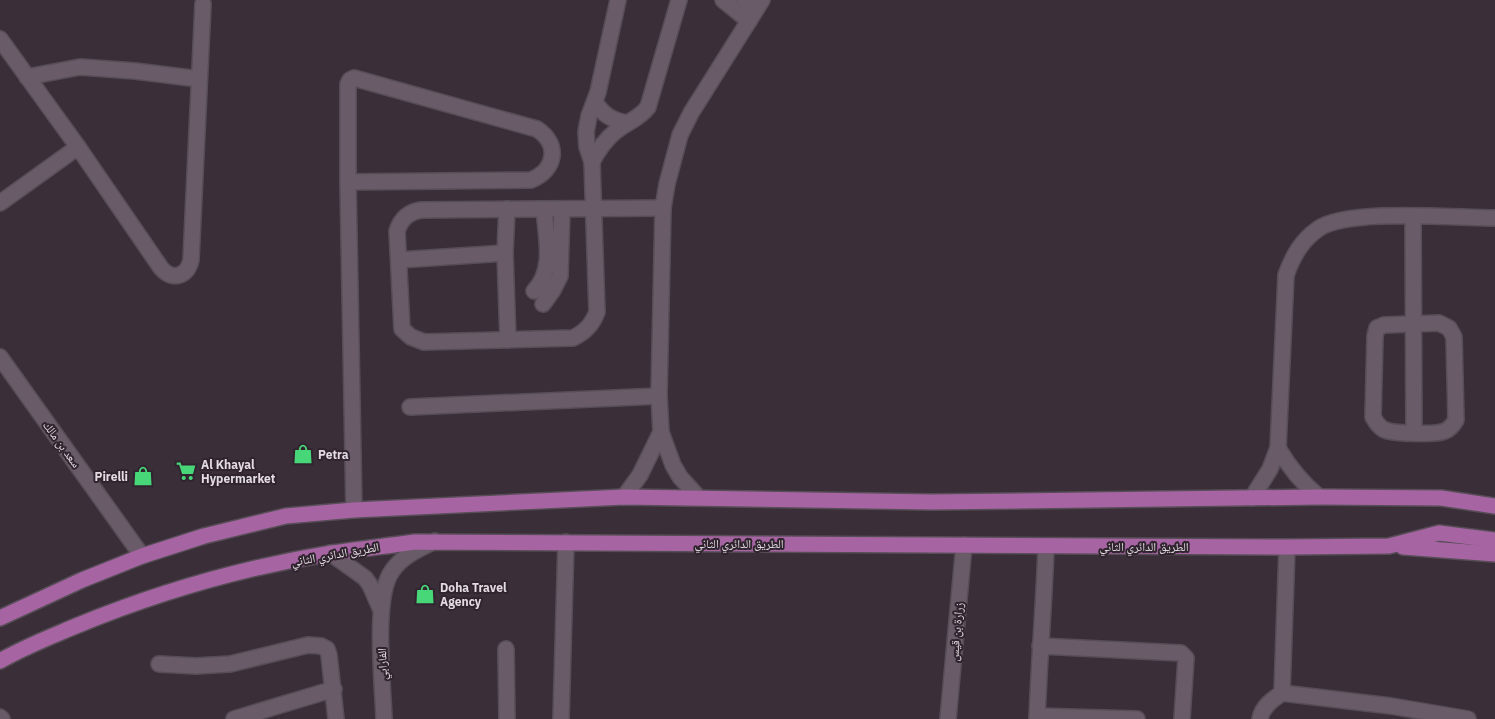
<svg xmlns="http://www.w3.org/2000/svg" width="1495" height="719" font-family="'IBM Plex Sans','Noto Naskh Arabic',sans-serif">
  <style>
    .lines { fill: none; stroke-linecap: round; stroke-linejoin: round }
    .minor-casing { stroke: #574d56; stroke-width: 18 }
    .major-casing { stroke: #574d56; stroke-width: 18 }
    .minor { stroke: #695c68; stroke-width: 15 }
    .major { stroke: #a664a3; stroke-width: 15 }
    .labels { text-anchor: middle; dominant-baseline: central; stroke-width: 4; stroke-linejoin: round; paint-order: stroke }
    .street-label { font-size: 12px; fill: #e3dbe2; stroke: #30242f }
    .poi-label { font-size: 12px; font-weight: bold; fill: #e3dbe2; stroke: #30242f; text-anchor: start }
  </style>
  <rect width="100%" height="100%" fill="#3a2e39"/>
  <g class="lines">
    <defs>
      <g id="minor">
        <path d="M618 0 598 92 589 116 586 132 587 147 592 162 597 312C592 325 585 332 573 338L424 342 411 337 402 329 397 231C401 219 408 212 421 210L663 208"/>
        <polyline points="723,0 749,21"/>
        <polyline points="744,0 755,10"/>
        <path d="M0 39 78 147 161 268C172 281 187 277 191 260L203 4"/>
        <polyline points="27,77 80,67 135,71 199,79"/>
        <path d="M595 102C603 115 612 120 627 123"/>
        <path d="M592 162C598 150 606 139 616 131 627 122 639 119 648 107L679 0"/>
        <path d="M348 182 531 180C556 170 560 144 537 129L354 78 350 80 348 84V182L354 510"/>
        <polyline points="0,203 78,147"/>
        <polyline points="507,209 505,253 508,340"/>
        <polyline points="1413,216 1414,433"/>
        <polyline points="399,260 505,253"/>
        <path d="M534 291C555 270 546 237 544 209"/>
        <polyline points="543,304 553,290 560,276 562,209"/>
        <path d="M1439 323 1449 328 1454 337 1456 420C1453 425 1450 429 1445 431 1436 435 1391 434 1383 429 1378 426 1376 422 1373 417L1375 336 1377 328 1384 325Z"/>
        <polyline points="0,357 142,556"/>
        <polyline points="410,407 659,396"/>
        <path d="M1278 448C1289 467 1302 483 1319 497"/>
        <polyline points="624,497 640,475 661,432"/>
        <polyline points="699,498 680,477 673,465 661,432 659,396 663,208 667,184 680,135 691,113 762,0"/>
        <path d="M1252 498 1270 469 1278 448 1286 275C1293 256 1301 241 1318 229 1348 208 1455 218 1495 218"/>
        <polyline points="330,553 365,578 370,585 381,610"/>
        <polyline points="1040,646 1181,653 1186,658 1182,719"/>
        <polyline points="506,649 507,719"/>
        <polyline points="159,664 196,666 230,664 308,645 321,646 327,649 329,655 336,719"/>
        <polyline points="1282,693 1287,547"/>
        <polyline points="1037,716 1137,719"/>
        <polyline points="0,717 2,719"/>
        <polyline points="234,719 334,689"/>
        <path d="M384 719C383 685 373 597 392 571 402 556 419 549 435 541"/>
        <polyline points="561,719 566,542"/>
        <polyline points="948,719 964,545"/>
        <path d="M1037 719C1039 662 1044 605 1046 547"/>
        <path d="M1260 719C1262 707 1272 700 1282 693L1391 706 1468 719"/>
      </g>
      <g id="major">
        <polyline points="1403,547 1495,554"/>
        <polyline points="0,618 82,580 142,556 204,536 286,516 354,510 624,497 932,502 1319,497 1441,498 1495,506"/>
        <path d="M0 661C24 647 50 637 76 626 156 593 246 567 332 553 359 549 387 546 415 542L1287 547 1389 546 1439 533 1495 540"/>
      </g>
    </defs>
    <use href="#minor" class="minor-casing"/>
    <use href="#major" class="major-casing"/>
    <use href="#minor" class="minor"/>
    <use href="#major" class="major"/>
  </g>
  <defs>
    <symbol id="shop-bare" viewBox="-9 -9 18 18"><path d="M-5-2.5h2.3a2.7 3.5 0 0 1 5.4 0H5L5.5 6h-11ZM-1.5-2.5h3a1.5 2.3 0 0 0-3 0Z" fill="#48d778" stroke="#30242f" stroke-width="2.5" paint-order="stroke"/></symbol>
    <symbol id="supermarket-bare" viewBox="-9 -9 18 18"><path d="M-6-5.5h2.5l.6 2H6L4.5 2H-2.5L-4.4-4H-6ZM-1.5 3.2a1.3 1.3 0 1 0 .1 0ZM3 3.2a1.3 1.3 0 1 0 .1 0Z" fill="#48d778" stroke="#30242f" stroke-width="2.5" paint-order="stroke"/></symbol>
  </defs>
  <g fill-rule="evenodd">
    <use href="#shop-bare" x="289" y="440" width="28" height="28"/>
    <use href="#supermarket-bare" x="172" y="457" width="28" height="28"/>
    <use href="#shop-bare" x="129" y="462" width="28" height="28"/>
    <use href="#shop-bare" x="411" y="580" width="28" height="28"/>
  </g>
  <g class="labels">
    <g class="street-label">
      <text transform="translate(62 444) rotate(54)">سعد بن مالك</text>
      <text x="739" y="543">الطريق الدائري الثاني</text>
      <text x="1144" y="546">الطريق الدائري الثاني</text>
      <text transform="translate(335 554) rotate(-10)">الطريق الدائري الثاني</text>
      <text transform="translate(956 632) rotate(-85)">زرارة بن قيس</text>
      <text transform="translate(382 664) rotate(-92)">الفارابي</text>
    </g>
    <g class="poi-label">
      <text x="318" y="454">Petra</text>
      <text x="201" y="464">Al Khayal<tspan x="201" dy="14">Hypermarket</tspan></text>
      <text x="128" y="476" text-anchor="end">Pirelli</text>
      <text x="440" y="587">Doha Travel<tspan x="440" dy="14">Agency</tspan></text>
    </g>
  </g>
</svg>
